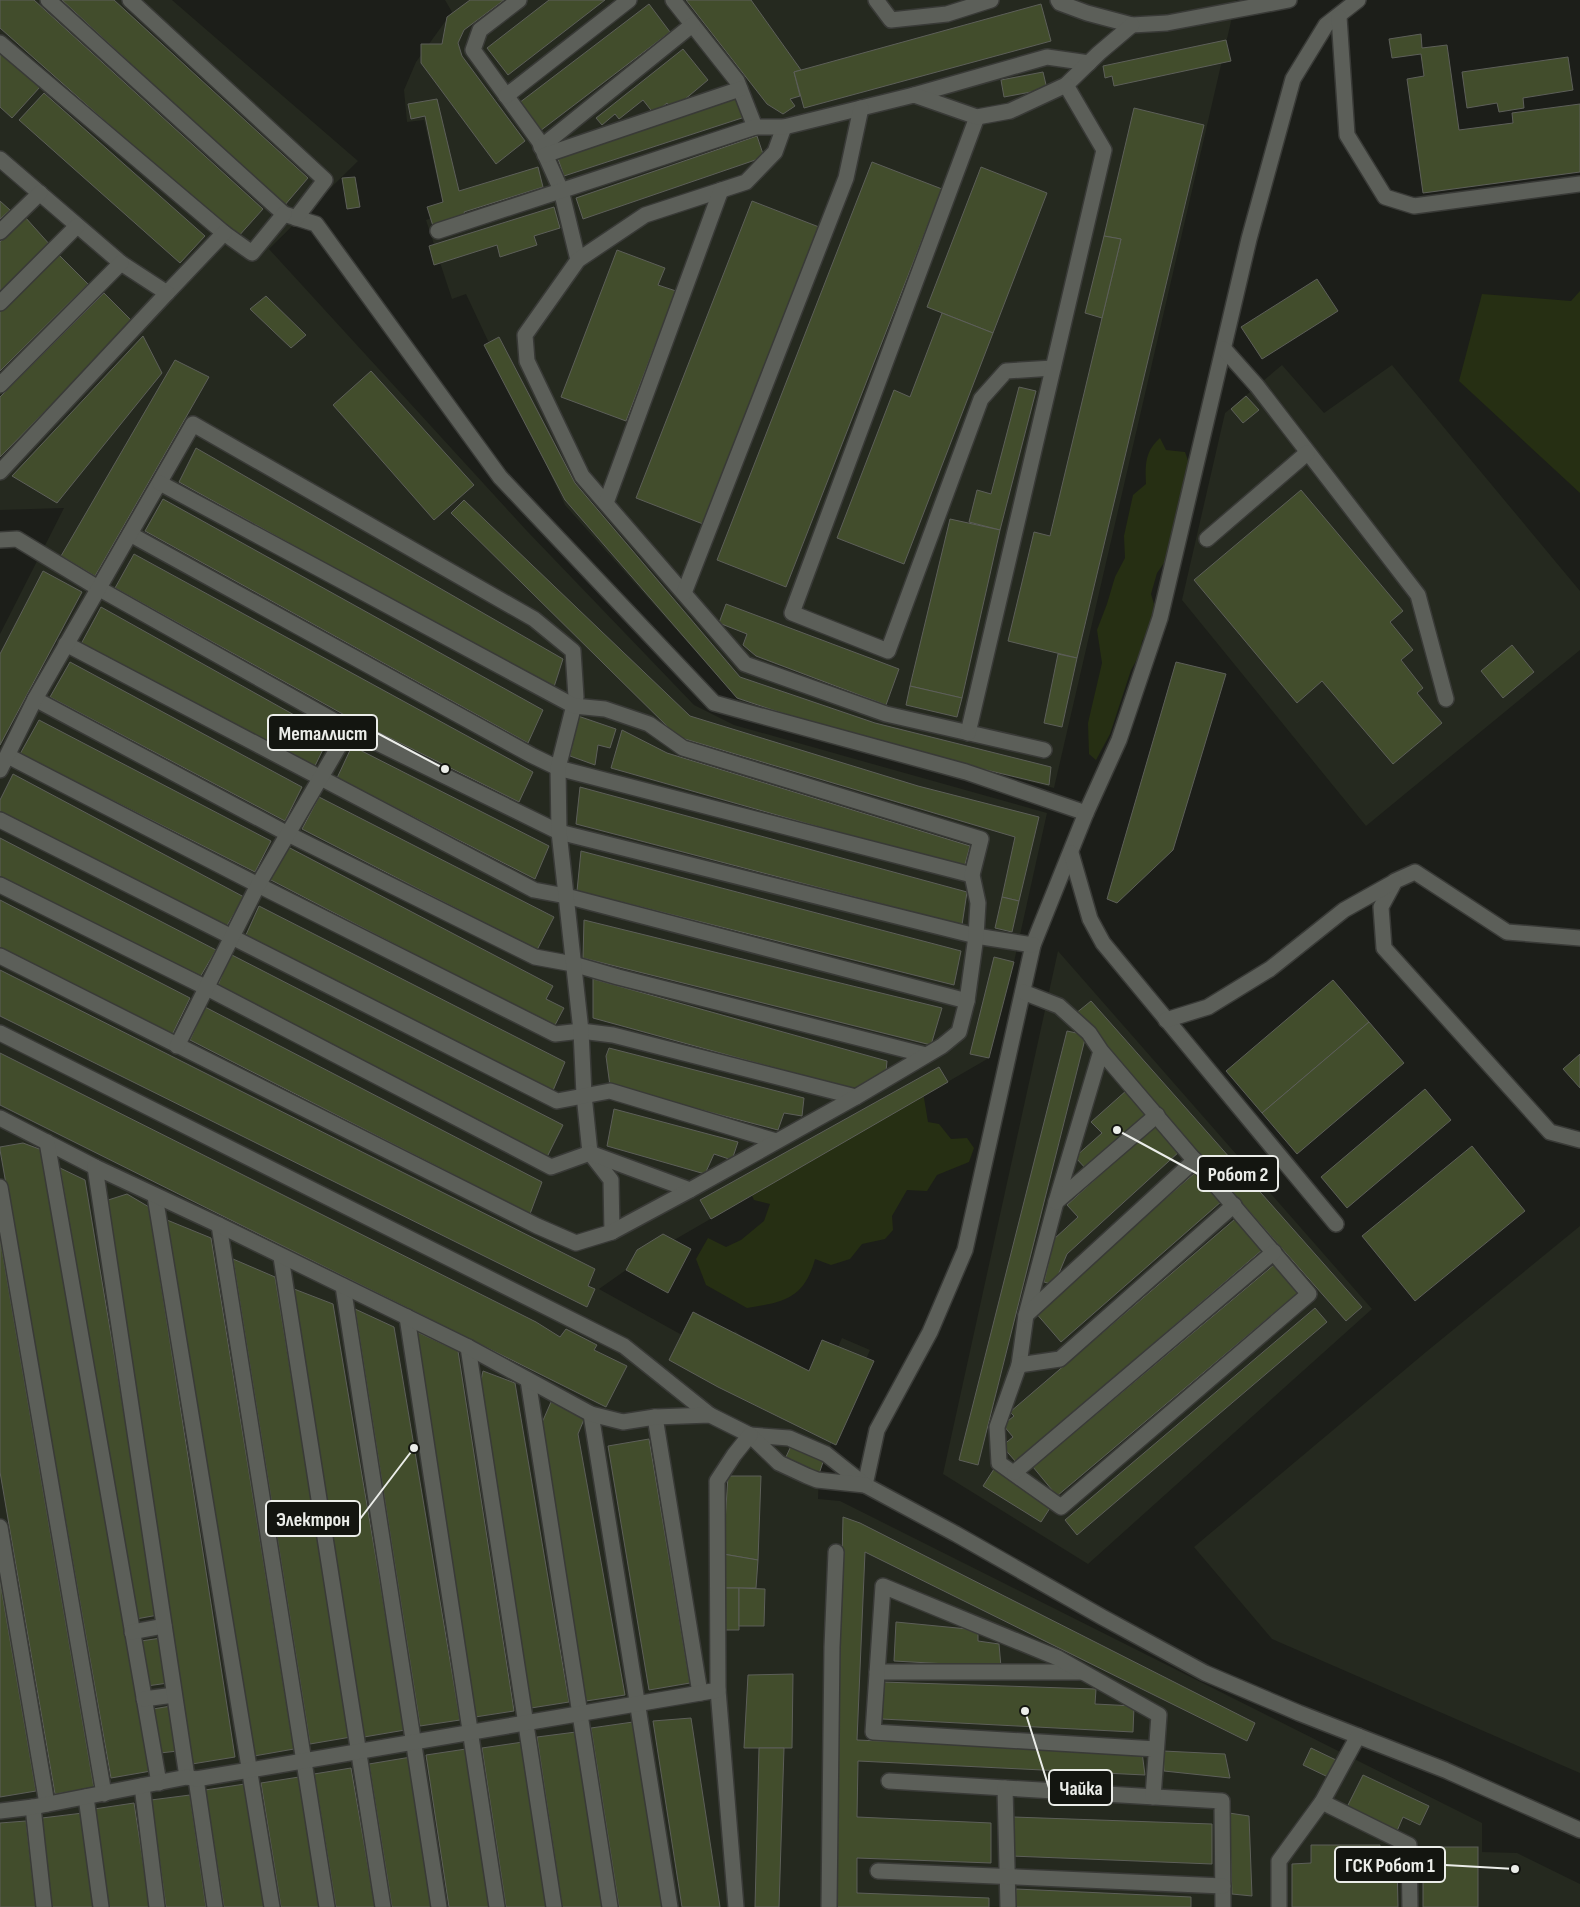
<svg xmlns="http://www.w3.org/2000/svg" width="1580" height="1907" font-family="'Sofia Sans Condensed',sans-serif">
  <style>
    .built { fill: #25291f }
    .green { fill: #262f13 }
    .building { fill: #424d2c; stroke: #5d5f59 }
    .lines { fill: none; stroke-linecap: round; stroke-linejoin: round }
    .minor-casing { stroke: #393a37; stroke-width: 18 }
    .minor { stroke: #5c5f59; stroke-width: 15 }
    .leader { fill: none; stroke: #ebede9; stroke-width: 2 }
    .callout-dot { fill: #ebede9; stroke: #131510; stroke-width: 2 }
    .callout { fill: #131510; stroke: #ebede9; stroke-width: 2 }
    .callout-label { font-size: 20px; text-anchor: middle; font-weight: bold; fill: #ebede9 }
  </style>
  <rect width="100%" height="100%" fill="#1c1e19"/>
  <g class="built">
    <polygon points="0,0 172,0 358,161 269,249 527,531 694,705 734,725 1047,813 1014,962 989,1058 643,1258 599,1289 718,1355 735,1331 744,1338 824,1378 842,1338 870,1350 819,1473 818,1499 840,1501 1482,1823 1482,1852 1517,1853 1580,1884 1580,1907 0,1907 0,634 64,508 0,510"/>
    <polygon points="445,0 1236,0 1054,788 746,708 565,505 466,294 452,299 426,220 445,213 424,120 407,122 404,90 416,62 452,12"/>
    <polygon points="1282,365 1324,413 1392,365 1580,591 1580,650 1366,826 1182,600 1225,413"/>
    <polygon points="1058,951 1372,1309 1088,1564 943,1474"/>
    <polygon points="1580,1226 1580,1773 1272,1639 1194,1547 1426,1352"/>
  </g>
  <g class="green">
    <polygon points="1580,291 1580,493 1459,381 1482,294 1571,301"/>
    <path d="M1160 438 1166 450 1185 452 1191 469 1166 560 1157 573 1151 594 1154 604 1151 626 1142 641 1140 654 1131 670 1110 734 1096 760 1089 754 1088 723 1102 663 1097 630 1107 604 1115 577 1125 558 1124 536 1133 495 1146 484C1145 465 1145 451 1160 438Z"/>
    <path d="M923 1092 928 1122 939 1124 951 1139 967 1138 974 1148 969 1162 937 1175 927 1191 907 1190 892 1216 893 1230 885 1239 862 1244 850 1259 831 1265 815 1259C804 1299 784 1302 747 1308L706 1285 696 1259 708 1238 726 1247 741 1240 764 1221 770 1204 754 1200 747 1185Z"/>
  </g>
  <g class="building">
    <polygon points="0,0 34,0 263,209 237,238 0,28"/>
    <polygon points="62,0 114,0 308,178 284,206"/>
    <polygon points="470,0 504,0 464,30 458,43 462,56 525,141 496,164 421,63 421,44 442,44 447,17"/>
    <polygon points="549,0 605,0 508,75 487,48"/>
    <polygon points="686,0 751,0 801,70 794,72 800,96 790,99 795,106 783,114 767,104"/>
    <polygon points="649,4 670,32 540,131 519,103"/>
    <polygon points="1041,4 1051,41 804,108 794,72"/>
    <polygon points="1421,34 1422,48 1447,45 1459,130 1513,123 1512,113 1580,104 1580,172 1423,193 1407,79 1424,76 1421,54 1392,58 1389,39"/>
    <polygon points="1226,40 1231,61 1114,86 1112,76 1105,78 1103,66"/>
    <polygon points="683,49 708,80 672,110 667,103 654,114 643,100 619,119 615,114 602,125 596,118"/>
    <polygon points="0,51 40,87 12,118 0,107"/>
    <polygon points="1568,57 1573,90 1523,98 1524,108 1499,112 1497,103 1467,108 1462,72"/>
    <polygon points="1043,72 1047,89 1004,97 1001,80"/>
    <polygon points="44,93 205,236 180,263 19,120"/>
    <polygon points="741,96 748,116 564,176 557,156"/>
    <polygon points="437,99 459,191 538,167 543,187 464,212 466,216 433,226 427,207 443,202 425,116 411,119 408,104"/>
    <polygon points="1134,108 1204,125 1077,658 1008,641 1034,532 1050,536 1102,318 1121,239 1104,236"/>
    <polygon points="757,136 764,157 583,219 576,198"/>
    <polygon points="872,162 942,189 786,587 717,560"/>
    <polygon points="981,167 1047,193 993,333 927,307"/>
    <polygon points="355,177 360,207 347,209 342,178"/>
    <polygon points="0,201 10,210 0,219"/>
    <polygon points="752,201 819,227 703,524 636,498"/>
    <polygon points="554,207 560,228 534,236 537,245 500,257 497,245 434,265 429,246"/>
    <polygon points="25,217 51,246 0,296 0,242"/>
    <polygon points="1104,236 1121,239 1102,318 1085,313"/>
    <polygon points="617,250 665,268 658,285 676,291 626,421 561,397"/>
    <polygon points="58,254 88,284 0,371 0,312"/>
    <polygon points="1317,279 1338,311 1262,359 1241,327"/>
    <polygon points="104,293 133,322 0,457 0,397"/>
    <polygon points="266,296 306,335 291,348 250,309"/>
    <polygon points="942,313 993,333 904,564 837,538 894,390 910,397"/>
    <polygon points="143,336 162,373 57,503 12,476"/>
    <polygon points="499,337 575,483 740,677 875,723 1051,767 1049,785 865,741 737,698 565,500 484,345"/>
    <polygon points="175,360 209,377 95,576 61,556"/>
    <polygon points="371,371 474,485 434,520 333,405"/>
    <polygon points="1019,387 1036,391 1000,530 969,522 977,490 991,494"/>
    <polygon points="1246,396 1259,410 1243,423 1231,409"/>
    <polygon points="196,448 563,659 553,690 179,482"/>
    <polygon points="1301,490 1403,611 1390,622 1413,650 1401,660 1423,688 1417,693 1442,723 1393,764 1322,681 1297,703 1194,580"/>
    <polygon points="163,499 543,710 528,743 145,531"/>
    <polygon points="464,500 690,716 918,786 1039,817 1019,901 1002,897 1015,837 678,737 451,513"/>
    <polygon points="950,519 1000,530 962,698 910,686"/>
    <polygon points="134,554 533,772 519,802 350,718 115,588"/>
    <polygon points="43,571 82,592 0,745 0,654"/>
    <polygon points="726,604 899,669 886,705 756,656 743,645 747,634 719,623"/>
    <polygon points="101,607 330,735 313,770 81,644"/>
    <polygon points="1512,645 1534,672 1503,698 1481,671"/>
    <polygon points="1058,654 1077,658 1062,727 1044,723"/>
    <polygon points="70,662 302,787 285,821 50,697"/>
    <polygon points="1176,662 1226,674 1173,850 1117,903 1107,899"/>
    <polygon points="910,686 962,698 957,717 906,705"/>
    <polygon points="578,716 616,729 610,748 598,745 595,765 570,756"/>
    <polygon points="39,720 271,841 255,872 20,754"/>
    <polygon points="622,730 667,753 970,846 964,868 611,768"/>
    <polygon points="352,746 549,846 535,879 337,778"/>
    <polygon points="13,774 244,897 225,929 0,814 0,800"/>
    <polygon points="580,787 967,892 962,925 576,824"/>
    <polygon points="319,797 554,917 537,950 302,829"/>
    <polygon points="0,838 216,950 199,979 0,878"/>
    <polygon points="288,847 553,986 546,999 564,1008 554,1027 269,879"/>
    <polygon points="581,851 961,951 954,985 577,891"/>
    <polygon points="1002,897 1019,901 1012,932 995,928"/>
    <polygon points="0,900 190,998 172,1035 0,951"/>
    <polygon points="259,906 565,1062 552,1093 245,937"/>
    <polygon points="584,920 942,1008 931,1045 583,958"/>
    <polygon points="230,954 563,1125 547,1157 217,988"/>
    <polygon points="994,957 1014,962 989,1058 970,1054"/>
    <polygon points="0,970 595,1269 588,1286 595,1289 587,1307 0,1016"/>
    <polygon points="593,979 887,1061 886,1072 855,1090 593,1018"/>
    <polygon points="1333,980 1369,1022 1262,1113 1226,1071"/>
    <polygon points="1091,1001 1362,1307 1346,1321 1075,1014"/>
    <polygon points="205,1007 542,1182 530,1214 190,1040"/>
    <polygon points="1369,1022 1404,1063 1297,1154 1262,1113"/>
    <polygon points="1067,1031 1086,1035 978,1465 959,1460"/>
    <polygon points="609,1048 804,1098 802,1116 784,1113 778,1130 610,1086 606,1056"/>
    <polygon points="0,1053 536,1322 560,1337 566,1329 597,1345 594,1350 627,1366 606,1407 0,1105"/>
    <polygon points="1580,1054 1580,1088 1563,1069"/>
    <polygon points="939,1067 948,1082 711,1219 700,1200"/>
    <polygon points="1425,1089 1451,1120 1347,1208 1321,1177"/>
    <polygon points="1127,1090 1150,1115 1088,1171 1075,1157 1102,1133 1091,1122"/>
    <polygon points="614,1109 738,1142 732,1160 714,1154 705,1174 607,1146"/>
    <polygon points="1156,1124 1180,1151 1067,1254 1054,1285 1044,1282 1054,1239 1078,1217 1067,1205"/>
    <polygon points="23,1143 42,1150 151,1771 111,1778 0,1150 0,1147"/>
    <polygon points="1472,1146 1525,1211 1415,1301 1362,1236"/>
    <polygon points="60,1168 85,1180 158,1615 136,1619"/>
    <polygon points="1196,1172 1222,1201 1061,1342 1035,1312"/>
    <polygon points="127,1194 149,1207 235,1757 192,1764 105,1201"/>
    <polygon points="1235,1219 1262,1250 1016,1462 1002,1446 1013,1437 1003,1425 1014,1416 1010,1412"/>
    <polygon points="167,1220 211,1238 294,1749 254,1756"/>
    <polygon points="663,1234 691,1249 668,1293 626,1270 637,1250"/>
    <polygon points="0,1238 94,1788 55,1794 0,1472"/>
    <polygon points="233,1259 275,1277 351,1737 310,1744"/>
    <polygon points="1275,1264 1299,1292 1057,1496 1033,1467"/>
    <polygon points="294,1289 333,1304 405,1730 364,1737"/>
    <polygon points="1315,1308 1327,1322 1077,1535 1065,1520"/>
    <polygon points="355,1309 394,1327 460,1720 420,1726"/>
    <polygon points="693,1312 809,1371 822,1340 874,1361 836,1445 718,1387 669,1360"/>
    <polygon points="415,1331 458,1351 514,1711 475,1717"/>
    <polygon points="483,1371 515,1383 569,1702 531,1708 481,1380"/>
    <polygon points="551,1402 585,1417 578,1434 625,1695 586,1701 541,1425"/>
    <polygon points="649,1439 690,1683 649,1690 608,1446"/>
    <polygon points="791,1446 824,1459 819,1474 785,1459"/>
    <polygon points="994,1469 1052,1505 1041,1522 983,1486"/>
    <polygon points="728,1476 761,1476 758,1560 723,1554"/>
    <polygon points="843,1517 860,1523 1255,1723 1247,1741 865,1552 857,1740 1142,1752 1145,1775 858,1761 857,1817 991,1823 991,1863 857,1858 857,1893 989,1898 989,1907 834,1907"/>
    <polygon points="723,1554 758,1560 756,1588 721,1588"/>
    <polygon points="0,1581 36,1791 0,1797"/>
    <polygon points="721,1588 739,1588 739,1630 722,1630"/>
    <polygon points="739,1588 765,1589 764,1626 739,1626"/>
    <polygon points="896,1622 978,1630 978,1641 999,1644 1001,1667 894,1661"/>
    <polygon points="161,1638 168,1683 147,1686 141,1641"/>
    <polygon points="793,1674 792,1748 744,1748 748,1675"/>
    <polygon points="882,1682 1096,1689 1095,1704 1134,1706 1133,1732 882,1719"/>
    <polygon points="171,1706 178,1751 160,1753 153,1709"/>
    <polygon points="691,1718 720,1907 682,1907 653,1721"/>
    <polygon points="633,1722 662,1907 619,1907 591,1728"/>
    <polygon points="576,1732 602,1907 562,1907 537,1737"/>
    <polygon points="523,1742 548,1907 506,1907 482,1748"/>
    <polygon points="759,1748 784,1748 779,1907 755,1907"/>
    <polygon points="1311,1748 1336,1760 1328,1777 1303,1765"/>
    <polygon points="466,1749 490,1907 449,1907 426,1755"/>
    <polygon points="1163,1751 1225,1754 1230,1778 1164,1771"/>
    <polygon points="411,1757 434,1907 392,1907 369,1764"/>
    <polygon points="351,1768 375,1907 336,1907 314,1774"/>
    <polygon points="1363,1775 1429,1806 1420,1825 1403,1817 1397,1831 1347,1807"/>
    <polygon points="299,1777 320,1907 281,1907 261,1783"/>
    <polygon points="245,1784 264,1907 224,1907 205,1790"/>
    <polygon points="190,1795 206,1907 166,1907 151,1800"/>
    <polygon points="134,1803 150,1907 109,1907 94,1809"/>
    <polygon points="83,1813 95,1907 52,1907 42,1818"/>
    <polygon points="1229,1813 1249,1816 1252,1896 1232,1894"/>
    <polygon points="1013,1817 1212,1824 1212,1864 1011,1856"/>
    <polygon points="26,1821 36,1907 0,1907 0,1823"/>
    <polygon points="1311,1845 1380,1845 1380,1862 1397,1862 1398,1907 1292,1907 1292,1864 1311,1863"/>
    <rect x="1423" y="1847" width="55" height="60"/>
    <polygon points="1016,1889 1191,1897 1191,1907 1015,1907"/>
  </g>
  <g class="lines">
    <defs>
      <g id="minor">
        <polyline points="48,0 284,214 316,224 500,477 714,703 966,772 1086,813"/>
        <polyline points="130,0 325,180 296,218"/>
        <polyline points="519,0 480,30 473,50 539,141 561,190 578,260"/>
        <polyline points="673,0 737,81 755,127"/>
        <polyline points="876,0 891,20 947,14 991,0"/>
        <polyline points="1058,0 1060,3 1087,13 1132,25 1167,23 1289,0"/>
        <polyline points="1358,0 1326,25 1293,79 1249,239 1160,618 1119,740 1086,813 1033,945 965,1250 930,1332 877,1430 865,1485 956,1534 1102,1617 1205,1673 1299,1713 1445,1770 1580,1830"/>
        <polyline points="1339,17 1347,135 1385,197 1414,206 1580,184"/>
        <polyline points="0,43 224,233 252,253 284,214"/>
        <polyline points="914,95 1047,57 1089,63"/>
        <polyline points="506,96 629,0"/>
        <polyline points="977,117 792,613 888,651 981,399 1006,371 1053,368"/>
        <polyline points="784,127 775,152 746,182 645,215 578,260 525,335 527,361 582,476 745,664 886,714 1044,750"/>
        <polyline points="541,147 692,25"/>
        <polyline points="545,155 740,89"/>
        <polyline points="0,159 121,263 167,293 224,233"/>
        <polyline points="438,231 755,127 784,127 914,95 977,117 1010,111 1066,85 1099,53 1132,25"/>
        <polyline points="0,232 40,193"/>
        <polyline points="0,303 77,226"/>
        <polyline points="1224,349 1257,386 1418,595 1446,699"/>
        <polyline points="0,385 121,263"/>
        <polyline points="0,472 167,293"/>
        <polyline points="606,503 721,190"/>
        <polyline points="130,534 531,755 558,768 972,875"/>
        <polyline points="1207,539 1307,453"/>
        <polyline points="0,540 17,539 98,588 349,729 559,832 976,936 1033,945"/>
        <polyline points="684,593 846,178 861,108"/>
        <polyline points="66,644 534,890 566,896 967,1001"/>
        <polyline points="35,699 288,834 535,957 573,964 618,977 926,1055"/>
        <polyline points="968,733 1104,150 1066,85"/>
        <polyline points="8,756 258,885 555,1034 581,1031 613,1035 856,1097"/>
        <polyline points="0,770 35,699 193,424 534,619 573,651 576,697 558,768 559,832 581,1031 584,1095 590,1153 611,1180 612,1232"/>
        <polyline points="0,820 557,1101 610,1091 776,1141"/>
        <polyline points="1071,853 1090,919 1103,943 1336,1224"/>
        <polyline points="0,885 207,988 551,1167 590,1153 690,1190"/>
        <polyline points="1580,938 1507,932 1415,872 1395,881 1381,907 1384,948 1550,1132 1580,1140"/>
        <polyline points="0,956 537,1226 576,1243 612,1232 690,1190 856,1097 942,1046 959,1032 967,1001 976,936 978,903 972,875 981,839 683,748 649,724 605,709 574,706 160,483"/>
        <polyline points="1023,992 1059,1006 1089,1033 1101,1051 1309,1294 1061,1507 999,1463 997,1427 1019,1365 1026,1315 1056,1202 1101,1051"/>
        <polyline points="1166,1020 1208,1007 1270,969 1344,910 1394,882"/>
        <polyline points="0,1033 624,1346 710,1415"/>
        <polyline points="177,1046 258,885 349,729"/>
        <polyline points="0,1118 95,1167"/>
        <polyline points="47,1142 159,1783"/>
        <polyline points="0,1187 104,1794"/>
        <polyline points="155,1196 272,1907"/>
        <polyline points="1056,1202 1157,1115"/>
        <polyline points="219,1225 327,1907"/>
        <polyline points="281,1257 383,1907"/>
        <polyline points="343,1286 439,1907"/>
        <polyline points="1026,1315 1195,1160"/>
        <polyline points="407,1317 497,1907"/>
        <polyline points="468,1347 554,1907"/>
        <polyline points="1019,1365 1060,1359 1234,1205"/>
        <polyline points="528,1380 610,1907"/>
        <polyline points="591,1414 670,1907"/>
        <polyline points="655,1417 700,1693"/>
        <polyline points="750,1435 789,1438 826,1454 865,1485"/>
        <polyline points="1015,1472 1274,1252"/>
        <polyline points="0,1527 47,1804"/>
        <polyline points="132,1632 164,1626"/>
        <polyline points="877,1672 1081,1672"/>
        <polyline points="718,1690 736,1907"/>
        <polyline points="144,1699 174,1695"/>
        <polyline points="187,1777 95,1167 219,1225 468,1347 591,1414 623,1422 655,1417 710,1415 750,1435 779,1463 807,1476 817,1480 865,1485"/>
        <polyline points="196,1779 215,1907"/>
        <polyline points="889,1781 1222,1801 1223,1907"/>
        <polyline points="142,1786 157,1907"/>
        <polyline points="1005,1788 1008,1907"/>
        <polyline points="86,1797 101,1907"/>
        <polyline points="1153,1797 1159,1715 1058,1658 883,1586 873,1732 1156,1749"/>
        <polyline points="1322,1802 1409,1845 1410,1907"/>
        <polyline points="33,1807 44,1907"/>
        <polyline points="0,1811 33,1807 187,1777 196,1779 250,1770 718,1690 717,1481 734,1455 750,1435"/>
        <polyline points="878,1871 1223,1886"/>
        <polyline points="829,1907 832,1647 836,1552"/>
        <polyline points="1279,1907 1279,1861 1322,1802 1358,1736"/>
      </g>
    </defs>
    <use href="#minor" class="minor-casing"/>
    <use href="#minor" class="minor"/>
  </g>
  <path class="leader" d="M445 769L377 733M1117 1130L1198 1174M414 1448L360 1519M1025 1711L1049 1788M1515 1869L1445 1865"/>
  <g class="callout-dot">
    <circle cx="445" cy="769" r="5"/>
    <circle cx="1117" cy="1130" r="5"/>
    <circle cx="414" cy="1448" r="5"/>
    <circle cx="1025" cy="1711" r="5"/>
    <circle cx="1515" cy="1869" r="5"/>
  </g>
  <g class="callout">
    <rect x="268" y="715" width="109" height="35" rx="5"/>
    <rect x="1198" y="1156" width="80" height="35" rx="5"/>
    <rect x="266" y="1501" width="94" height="35" rx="5"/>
    <rect x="1049" y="1770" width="63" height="35" rx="5"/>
    <rect x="1335" y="1847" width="110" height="35" rx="5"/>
  </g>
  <g class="callout-label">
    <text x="323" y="740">Металлист</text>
    <text x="1238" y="1181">Робот 2</text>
    <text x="313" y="1526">Электрон</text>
    <text x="1081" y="1795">Чайка</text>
    <text x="1390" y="1872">ГСК Робот 1</text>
  </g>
</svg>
